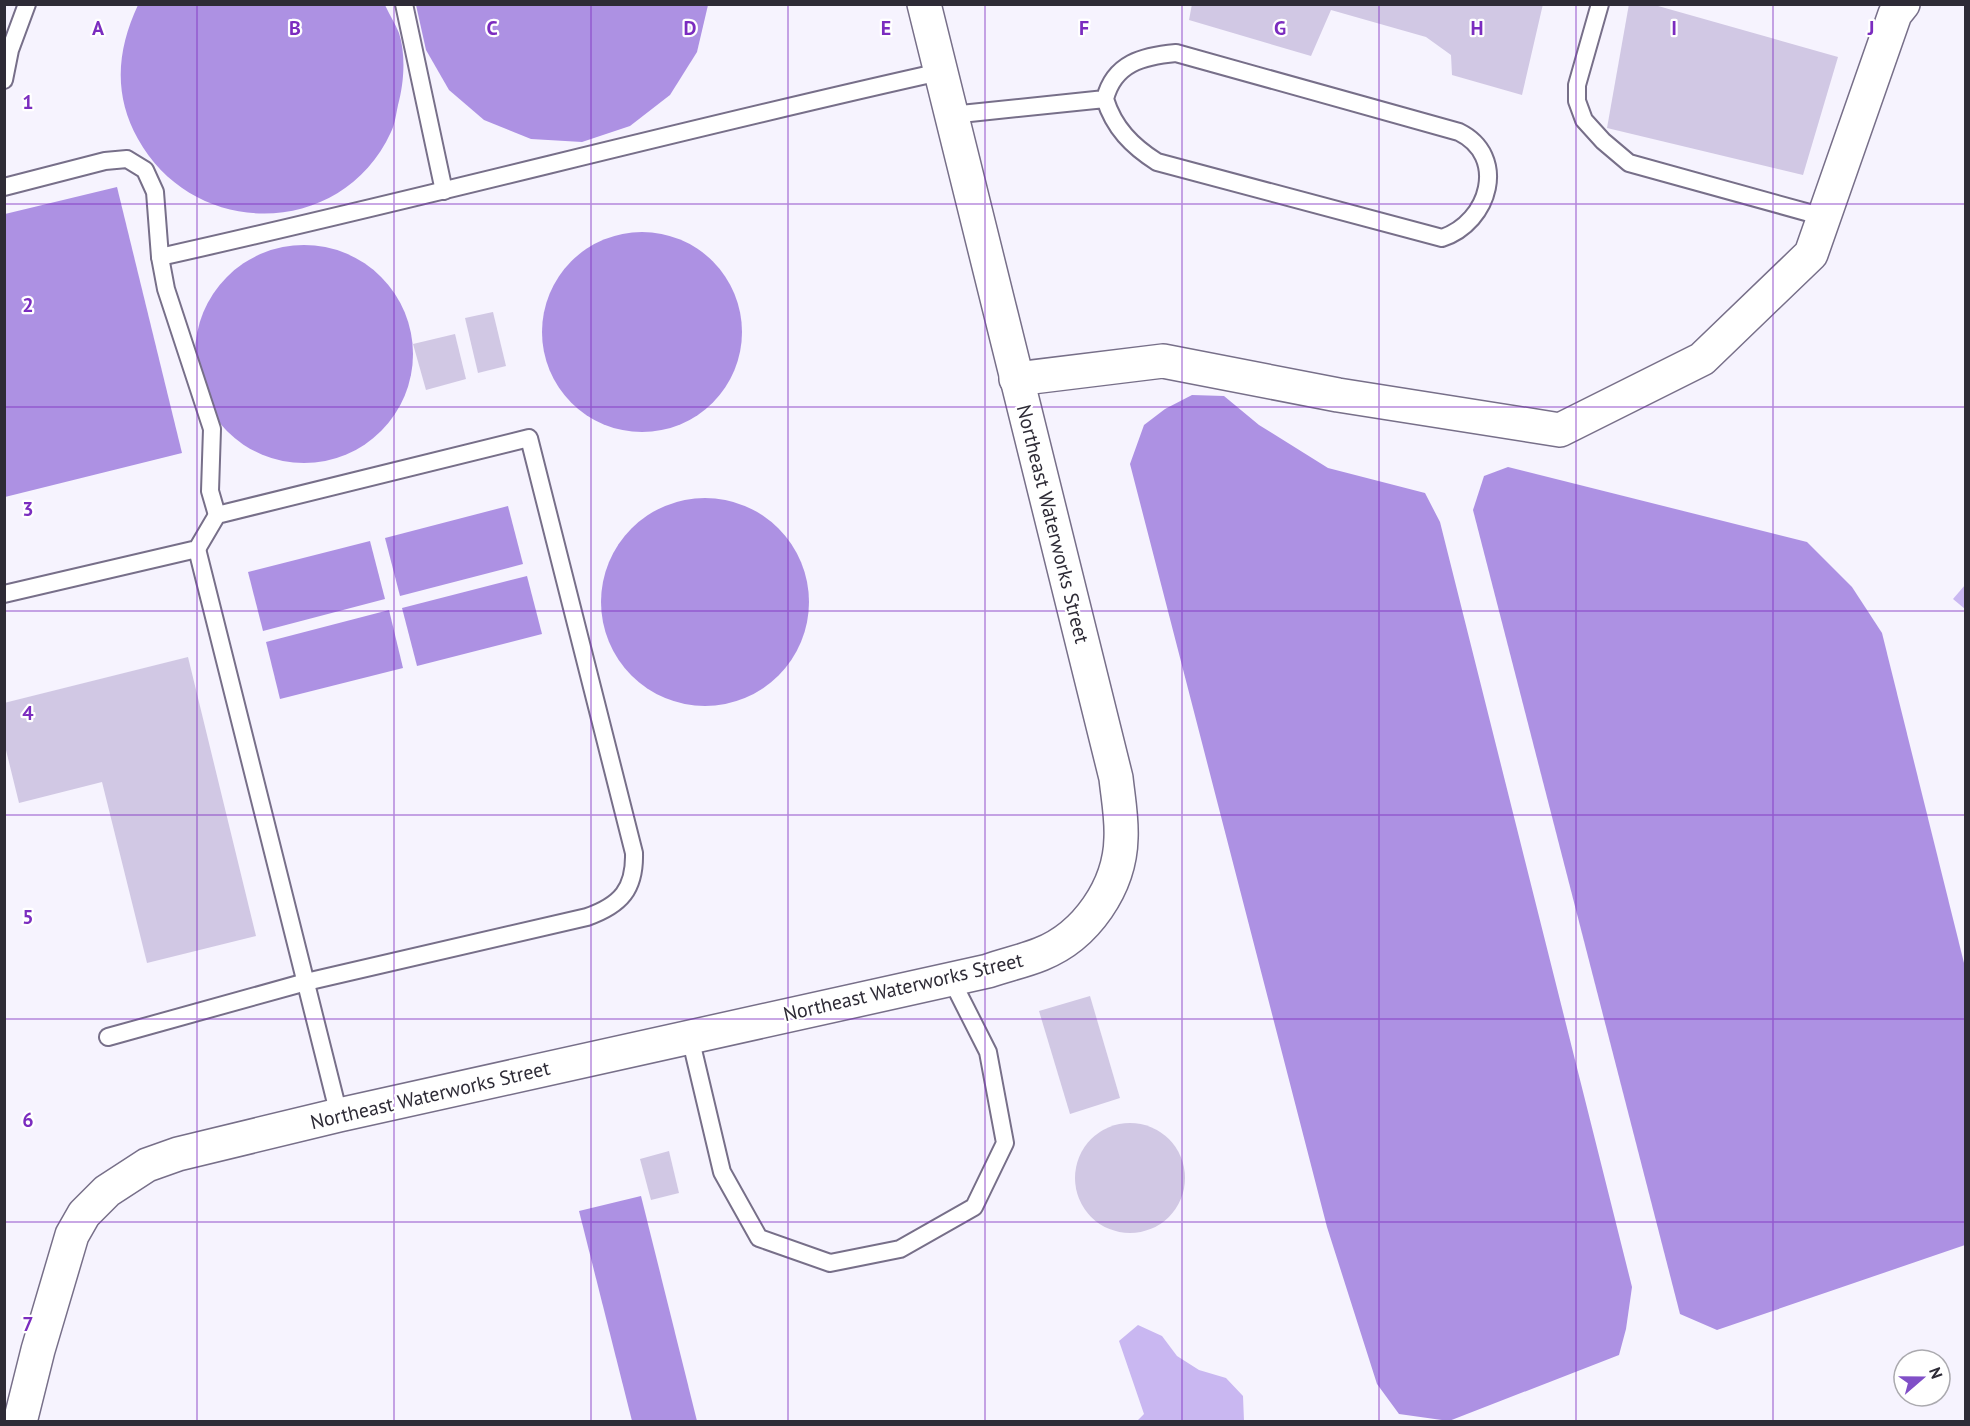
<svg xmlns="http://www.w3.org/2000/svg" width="1970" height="1426" font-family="'PT Sans',sans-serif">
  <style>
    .green { fill: #c9b7f1 }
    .water { fill: #ad91e3 }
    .building { fill: #d1c8e4 }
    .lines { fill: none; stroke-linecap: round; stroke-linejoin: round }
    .lane-casing { stroke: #776f89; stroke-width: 20 }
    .street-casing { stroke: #776f89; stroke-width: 36 }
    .lane { stroke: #fff; stroke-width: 16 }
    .street { stroke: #fff; stroke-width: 33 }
    .grid { fill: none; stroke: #7b2cbf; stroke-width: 1.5; stroke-opacity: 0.55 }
    .labels { text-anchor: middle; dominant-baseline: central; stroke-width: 4.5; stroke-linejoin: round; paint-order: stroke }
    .street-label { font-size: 20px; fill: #2e2b36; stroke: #fff }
    .grid-label { font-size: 20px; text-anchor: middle; font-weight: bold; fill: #7b2cbf; stroke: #fff; stroke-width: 4.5; stroke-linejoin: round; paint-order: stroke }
  </style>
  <rect width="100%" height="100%" fill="#f6f3fe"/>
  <g class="green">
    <polygon points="1965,585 1965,609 1953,599"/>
    <polygon points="1138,1325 1162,1336 1177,1356 1199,1370 1226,1378 1243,1396 1244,1421 1137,1421 1144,1414 1119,1341"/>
  </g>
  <g class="water">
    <path d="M385 5C389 14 395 23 399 33 406 55 404 84 398 105 396 114 395 124 391 132 342 239 194 240 138 139 113 94 117 50 138 5Z"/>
    <polygon points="416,5 416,4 708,5 697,52 670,95 630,126 582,142 531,139 484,120 449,90 426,50"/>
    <polygon points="117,187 182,453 5,497 5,214"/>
    <circle cx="642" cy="332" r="100"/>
    <circle cx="304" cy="354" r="109"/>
    <polygon points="1192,395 1224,396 1259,425 1328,468 1425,493 1440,522 1632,1287 1626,1329 1619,1355 1449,1421 1399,1414 1377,1384 1327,1227 1130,464 1144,425 1165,409"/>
    <polygon points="1508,467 1807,542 1852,587 1882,633 1965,967 1965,1245 1717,1330 1680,1314 1473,510 1484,476"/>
    <circle cx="705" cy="602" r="104"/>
    <polygon points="508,506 523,564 400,596 385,538"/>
    <polygon points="370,541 385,599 263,631 248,572"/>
    <polygon points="527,576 542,634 417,666 402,608"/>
    <polygon points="389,610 403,668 280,699 266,642"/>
    <polygon points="641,1196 697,1421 632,1421 579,1211"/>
  </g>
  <g class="building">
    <polygon points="1192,4 1543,4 1522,95 1452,75 1451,55 1426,37 1331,10 1311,56 1189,20"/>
    <polygon points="1629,4 1651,4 1838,57 1803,175 1607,128"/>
    <polygon points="493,312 506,366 478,373 465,318"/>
    <polygon points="455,334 466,379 426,390 413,344"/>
    <polygon points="188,657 256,936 147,963 102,782 19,803 4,742 4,703"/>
    <polygon points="1090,996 1120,1098 1070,1114 1039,1011"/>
    <circle cx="1130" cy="1178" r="55"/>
    <polygon points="669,1151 679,1193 651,1200 640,1159"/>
  </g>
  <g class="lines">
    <defs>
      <g id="lane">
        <polyline points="404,4 444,191"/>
        <polyline points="1600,4 1577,85 1577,101 1584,120 1603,141 1629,163 1824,217"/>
        <polyline points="4,80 10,50 27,4"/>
        <path d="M951 115 1105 99C1114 63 1143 56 1176 53L1459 132C1508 156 1490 222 1442 238L1157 162C1132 146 1114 128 1105 99"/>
        <polyline points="4,187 105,161 127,159 145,170 155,192 160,257 166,289 212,429 210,491 217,515"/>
        <path d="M160 257C421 199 679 130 940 72"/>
        <polyline points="197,549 339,1115"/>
        <path d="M4 594 197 549 217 515 529 438 634 853C635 889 621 905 587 917L306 982 108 1037"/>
        <polyline points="690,1037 722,1172 759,1238 830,1263 900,1249 974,1207 1005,1143 988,1052 951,979"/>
      </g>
      <g id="street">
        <polyline points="1016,379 1163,361 1338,395 1560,430 1702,359 1811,254 1895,14 1903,4"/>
        <path d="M20 1422 38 1350 72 1235 84 1214 107 1191 147 1165 178 1154 339 1115 988 971C1005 965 1024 961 1041 954 1086 936 1120 887 1121 838 1122 818 1118 797 1116 778L924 4"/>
      </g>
    </defs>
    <use href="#lane" class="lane-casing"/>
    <use href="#street" class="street-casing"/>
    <use href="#lane" class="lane"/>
    <use href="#street" class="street"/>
  </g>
  <path class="grid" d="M197 4V1422M394 4V1422M591 4V1422M788 4V1422M985 4V1422M1182 4V1422M1379 4V1422M1576 4V1422M1773 4V1422M4 204H1966M4 407H1966M4 611H1966M4 815H1966M4 1019H1966M4 1222H1966"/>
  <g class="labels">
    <g class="street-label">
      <text transform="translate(1053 524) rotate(76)">Northeast Waterworks Street</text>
      <text transform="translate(903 987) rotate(-13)">Northeast Waterworks Street</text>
      <text transform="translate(430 1095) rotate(-13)">Northeast Waterworks Street</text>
    </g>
  </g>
  <g class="grid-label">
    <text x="98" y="35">A</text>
    <text x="295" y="35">B</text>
    <text x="492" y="35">C</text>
    <text x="690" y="35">D</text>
    <text x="886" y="35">E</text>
    <text x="1084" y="35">F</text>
    <text x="1280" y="35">G</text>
    <text x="1477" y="35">H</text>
    <text x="1674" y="35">I</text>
    <text x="1871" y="35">J</text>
    <text x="28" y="109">1</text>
    <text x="28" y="312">2</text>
    <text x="28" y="516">3</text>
    <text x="28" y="720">4</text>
    <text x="28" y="924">5</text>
    <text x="28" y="1127">6</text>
    <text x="28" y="1331">7</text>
  </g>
  <rect width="1970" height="1426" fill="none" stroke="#2e2b36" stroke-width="12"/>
  <g transform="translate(1922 1378) rotate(70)"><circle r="28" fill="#ffffff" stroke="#abaaaf" stroke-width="1.5"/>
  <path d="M0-4.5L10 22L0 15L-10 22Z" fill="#804fc7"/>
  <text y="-9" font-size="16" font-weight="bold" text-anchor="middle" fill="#2e2b36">N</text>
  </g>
</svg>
